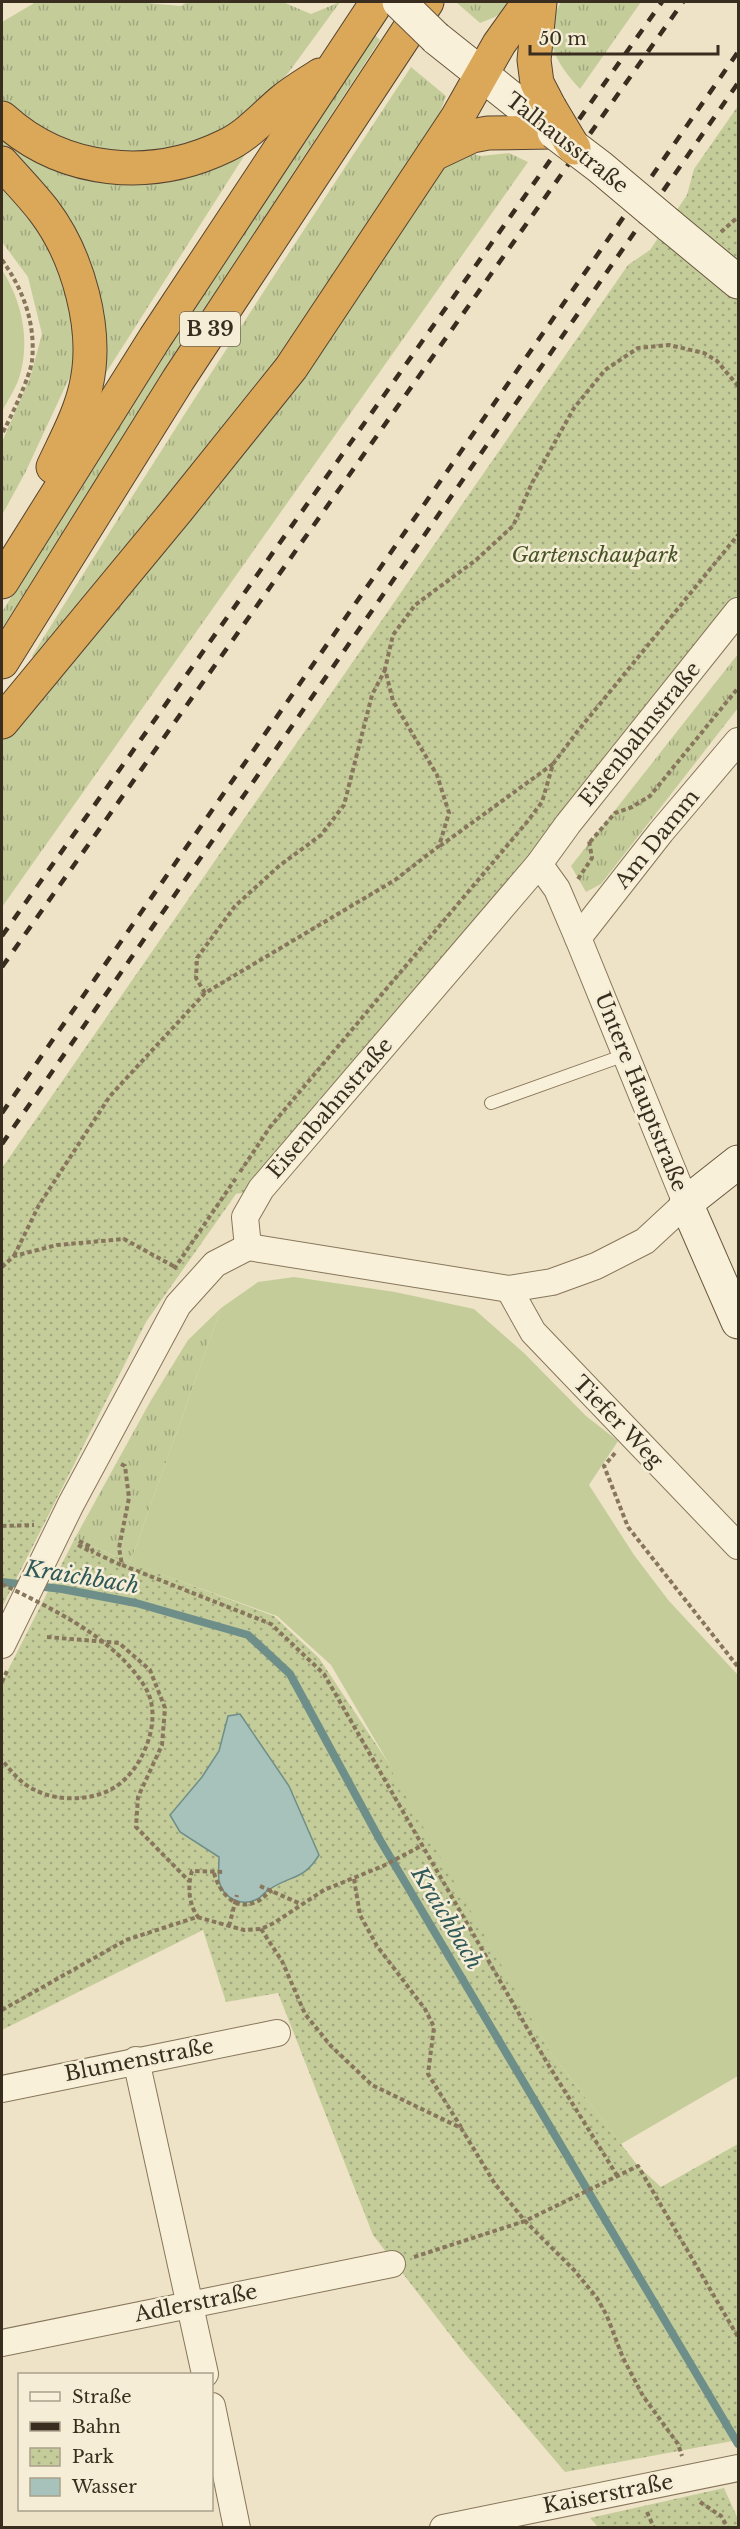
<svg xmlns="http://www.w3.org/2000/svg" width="740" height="2529" font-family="'Libre Baskerville',serif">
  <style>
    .grass { fill: url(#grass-tufts) }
    .park { fill: url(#park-dots) }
    .garden { fill: #c4cc9a }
    .water { fill: #a7c1bb; stroke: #6e8f89; stroke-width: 1.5 }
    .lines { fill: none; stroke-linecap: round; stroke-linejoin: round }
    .stream { stroke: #6e8f89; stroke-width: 8 }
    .lane-casing { stroke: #88765c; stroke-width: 14 }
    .street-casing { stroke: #88765c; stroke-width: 28 }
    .secondary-casing { stroke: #6a573f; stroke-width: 35 }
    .highway-casing { stroke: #564430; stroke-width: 35 }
    .path { stroke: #88765c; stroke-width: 4; stroke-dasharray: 4.5 3; stroke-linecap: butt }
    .lane { stroke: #f8f0d9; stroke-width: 12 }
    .street { stroke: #f8f0d9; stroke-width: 26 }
    .secondary { stroke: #f8f0d9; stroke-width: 33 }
    .highway { stroke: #dba759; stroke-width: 33 }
    .rail { stroke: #392d1f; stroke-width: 4.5; stroke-dasharray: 10 10; stroke-linecap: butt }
    .secondary-bridge-casing { stroke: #6a573f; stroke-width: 35; stroke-linecap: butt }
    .highway-bridge-casing { stroke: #564430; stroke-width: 35; stroke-linecap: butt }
    .path-bridge { stroke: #88765c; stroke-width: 4; stroke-dasharray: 4.5 3; stroke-linecap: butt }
    .secondary-bridge { stroke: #f8f0d9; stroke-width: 33 }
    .highway-bridge { stroke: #dba759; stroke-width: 33 }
    .labels { text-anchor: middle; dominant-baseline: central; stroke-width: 5; stroke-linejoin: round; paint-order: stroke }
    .shield { fill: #f5edd5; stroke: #716756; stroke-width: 1.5 }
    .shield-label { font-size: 20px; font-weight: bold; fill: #392d1f }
    .street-label { font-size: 21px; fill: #392d1f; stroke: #f5edd5 }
    .park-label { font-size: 21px; font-style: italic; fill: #475526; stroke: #f5edd5 }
    .water-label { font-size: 22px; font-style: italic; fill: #2f5858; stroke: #f5edd5 }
  </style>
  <defs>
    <pattern id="grass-tufts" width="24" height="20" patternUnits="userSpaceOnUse" patternTransform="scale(1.5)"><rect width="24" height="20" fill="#c4cc9a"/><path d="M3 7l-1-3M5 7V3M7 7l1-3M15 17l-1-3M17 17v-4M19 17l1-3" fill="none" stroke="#a0a67d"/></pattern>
    <pattern id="park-dots" width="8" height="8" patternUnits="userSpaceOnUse" patternTransform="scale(1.5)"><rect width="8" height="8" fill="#c4cc9a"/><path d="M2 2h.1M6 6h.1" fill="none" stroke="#a0a67d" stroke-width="1.8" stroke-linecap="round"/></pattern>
  </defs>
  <rect width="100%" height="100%" fill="#eee3c6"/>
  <g class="grass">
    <polygon points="36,2 136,2 181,6 187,2 283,2 311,14 340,2 289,72 251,114 217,138 134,159 74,148 2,102 2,22"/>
    <polygon points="456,2 515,2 495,17 480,23"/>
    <path d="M561 2H641L580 89C555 62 540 37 561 2Z"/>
    <polygon points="373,33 380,40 210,300 2,629 2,612 102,450"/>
    <path d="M411 67 446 96 440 113 390 193 263 380 37 661 32 656C155 458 282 262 411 67Z"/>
    <polygon points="2,133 46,162 243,149 246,153 104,376 100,374 102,354 2,147"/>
    <polygon points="467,152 481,156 509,153 528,162 2,907 2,738 444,169"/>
    <polygon points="2,179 19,199 61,267 73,322 73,370 25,473 2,515 2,442 30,378 42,334 28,277 2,242"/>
    <polygon points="738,654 738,708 601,884 586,892 571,866"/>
    <polygon points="221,1308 130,1563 75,1538 150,1402 188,1340"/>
  </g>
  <g class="park">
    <polygon points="738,106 738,597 534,855 261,1189 236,1194 146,1322 2,1607 2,1168 628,265 650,250 687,195 694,169"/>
    <polygon points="75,1538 123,1560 274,1616 319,1658 397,1776 551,2053 638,2166 661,2187 738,2144 738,2440 565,2472 465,2354 373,2235 278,1993 226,2002 203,1930 2,2030 2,1682"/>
    <polygon points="724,2488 738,2519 738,2527 598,2527 590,2518"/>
  </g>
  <g class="garden">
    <path d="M2 270C22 301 31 342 19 378 15 390 7 401 2 412Z"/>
    <polygon points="294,1277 395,1292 474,1309 524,1353 586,1416 618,1441 589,1485 634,1555 669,1601 738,1675 738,2076 621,2144 551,2053 391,1770 392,1769 331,1665 277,1616 130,1563 221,1308 258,1282"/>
  </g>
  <path class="water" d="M240 1714 289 1786 319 1855C304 1880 291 1875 270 1889 266 1891 263 1895 259 1898 243 1908 223 1899 219 1881 218 1873 219 1865 219 1857L180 1832 170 1815 202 1777 219 1751 228 1716Z"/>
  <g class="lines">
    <polyline class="stream" points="2,1582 62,1589 136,1603 248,1635 290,1674 380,1840 738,2444"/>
    <defs>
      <polyline id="lane" points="491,1103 625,1055"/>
      <g id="street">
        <polyline points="578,938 661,832 738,741"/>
        <polyline points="248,1247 509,1289 552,1282 596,1266 645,1241 686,1203 578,938 557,889 539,864"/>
        <polyline points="248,1247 245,1217 261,1189 539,864 568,824 738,611"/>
        <polyline points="509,1289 533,1332 738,1546"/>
        <polyline points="2,1645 71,1504 178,1305 215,1264 248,1247"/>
        <polyline points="136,2060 205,2374"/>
        <polyline points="2,2089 277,2033"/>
        <polyline points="2,2343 392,2264"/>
        <polyline points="212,2406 237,2528"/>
        <polyline points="443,2528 738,2468"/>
      </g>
      <g id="secondary">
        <polyline points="436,38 554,132"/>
        <polyline points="669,225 738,282"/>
        <polyline points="738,1162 686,1203 738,1322"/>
      </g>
      <g id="highway">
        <polyline points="540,2 534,60 537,83 550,108"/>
        <path d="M2 118C63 174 151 182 225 146 247 136 263 117 282 101 294 91 308 83 320 75"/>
        <polyline points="434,154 472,136 488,133 554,132"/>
        <path d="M2 163C16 179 31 194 44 211 78 256 99 330 86 386 80 414 65 441 53 467"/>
        <polyline points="2,582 155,338 377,2"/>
        <polyline points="2,662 178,380 427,2"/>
        <polyline points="2,722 178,509 291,368 457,118 499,44 524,9 535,2"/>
      </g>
    </defs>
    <use href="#lane" class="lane-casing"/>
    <use href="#street" class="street-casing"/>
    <use href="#secondary" class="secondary-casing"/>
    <use href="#highway" class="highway-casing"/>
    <g class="path">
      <polyline points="721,232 738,217"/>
      <path d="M2 260C23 289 36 324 32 361 30 377 10 419 2 434"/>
      <polyline points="590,842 615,813 632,807 650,796 738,688"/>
      <polyline points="440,846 553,764"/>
      <polyline points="578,879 592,858 589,841"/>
      <polyline points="205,993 196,978 197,958 235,906 279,866 321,835 344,805 372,695 385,670"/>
      <polyline points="240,1172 270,1127 527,822 542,802 553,764 577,732 738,535"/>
      <polyline points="14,1256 39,1205 110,1096 205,993 395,880 439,846 449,813 437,775 393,701 385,669 393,635 415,605 476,560 513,526 532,483 574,408 605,370 638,348 669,345 704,353 717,361 738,386"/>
      <polyline points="2,1267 14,1256 57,1245 124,1239 175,1267"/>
      <polyline points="174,1269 236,1178"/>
      <polyline points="615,1453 604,1466 628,1527 738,1667"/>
      <polyline points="121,1464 125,1466 129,1498 119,1548 122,1565 271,1624 324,1674 546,2061 618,2177"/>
      <polyline points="2,1526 34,1525"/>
      <polyline points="79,1541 91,1547 93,1552 121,1565"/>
      <polyline points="78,1545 92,1552"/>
      <polyline points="47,1637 119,1643 150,1670 165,1708 162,1745 138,1797 136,1827 189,1881"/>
      <polyline points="2,1682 7,1671 5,1670"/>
      <path d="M214 1873C219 1891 234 1912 256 1902 262 1900 266 1894 272 1890"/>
      <polyline points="354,1879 360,1915 377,1946 425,2009 434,2027 428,2074 461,2127"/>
      <polyline points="260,1886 301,1904"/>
      <path d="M199 1918C189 1907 187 1886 192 1871L225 1872"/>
      <polyline points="229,1926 237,1895"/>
      <polyline points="261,1929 282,1961 305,2014 331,2046 372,2085 461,2128 495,2184 525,2221 574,2270 597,2298 607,2316 623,2358 643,2396 678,2444 682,2456"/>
      <polyline points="2,2010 126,1940 197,1917 244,1930 261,1929 274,1923 324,1890 383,1866 423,1845"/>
      <polyline points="414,2257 525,2221 638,2166 738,2337"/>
      <polyline points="700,2502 721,2516 728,2528"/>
      <polyline points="647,2512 654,2528"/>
    </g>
    <use href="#lane" class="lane"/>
    <use href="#street" class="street"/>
    <use href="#secondary" class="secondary"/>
    <use href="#highway" class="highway"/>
    <g class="rail">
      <polyline points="2,936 662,2"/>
      <polyline points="2,967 683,2"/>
      <polyline points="2,1113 738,52"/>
      <polyline points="2,1144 738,83"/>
    </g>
    <defs>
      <g id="secondary-bridge">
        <polyline points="399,2 436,38"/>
        <polyline points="554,132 600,167 669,225"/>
      </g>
      <polyline id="highway-bridge" points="550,108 574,148"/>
    </defs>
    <use href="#secondary-bridge" class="secondary-bridge-casing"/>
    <use href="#highway-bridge" class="highway-bridge-casing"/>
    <path class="path-bridge" d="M2 1584C52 1609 114 1637 145 1687 163 1716 146 1761 122 1782 100 1801 60 1803 35 1790 21 1784 11 1771 2 1760"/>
    <use href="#secondary-bridge" class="secondary-bridge"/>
    <use href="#highway-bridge" class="highway-bridge"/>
  </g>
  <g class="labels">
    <rect class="shield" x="180" y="312" width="60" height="34" rx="4.5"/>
    <g class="shield-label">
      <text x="210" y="329">B 39</text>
    </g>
    <g class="street-label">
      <text transform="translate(567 143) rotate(38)">Talhausstraße</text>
      <text transform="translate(640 734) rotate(-51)">Eisenbahnstraße</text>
      <text transform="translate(657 839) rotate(-51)">Am Damm</text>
      <text transform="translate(641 1092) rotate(68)">Untere Hauptstraße</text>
      <text transform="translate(330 1108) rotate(-49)">Eisenbahnstraße</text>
      <text transform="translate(618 1422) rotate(46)">Tiefer Weg</text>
      <text transform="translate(139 2060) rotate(-11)">Blumenstraße</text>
      <text transform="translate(196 2303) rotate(-11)">Adlerstraße</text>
      <text transform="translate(608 2494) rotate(-11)">Kaiserstraße</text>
    </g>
    <g class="park-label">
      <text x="595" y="555">Gartenschaupark</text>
    </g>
    <g class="water-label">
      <text transform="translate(82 1577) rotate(9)">Kraichbach</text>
      <text transform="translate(447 1918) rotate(59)">Kraichbach</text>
    </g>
  </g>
  <rect width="740" height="2529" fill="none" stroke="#392d1f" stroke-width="6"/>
  <rect x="18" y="2373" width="195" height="138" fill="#f5edd5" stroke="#aaa08c" stroke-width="1.5"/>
  <rect x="30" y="2392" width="30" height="9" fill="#f8f0d9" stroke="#aaa08c" stroke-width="1.5"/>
  <text x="72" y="2403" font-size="18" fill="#392d1f">Straße</text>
  <rect x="30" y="2422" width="30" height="9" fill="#392d1f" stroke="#aaa08c" stroke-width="1.5"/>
  <text x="72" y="2433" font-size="18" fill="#392d1f">Bahn</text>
  <rect x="30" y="2448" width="30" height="18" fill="url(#park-dots)" stroke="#aaa08c" stroke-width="1.5"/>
  <text x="72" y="2463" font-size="18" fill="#392d1f">Park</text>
  <rect x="30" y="2478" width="30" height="18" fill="#a7c1bb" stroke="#aaa08c" stroke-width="1.5"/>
  <text x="72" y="2493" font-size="18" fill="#392d1f">Wasser</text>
  <path d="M530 45v9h188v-9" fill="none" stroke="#392d1f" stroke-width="3"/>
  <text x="539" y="45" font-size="18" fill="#392d1f" stroke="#f5edd5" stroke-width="4.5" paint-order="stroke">50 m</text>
</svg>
